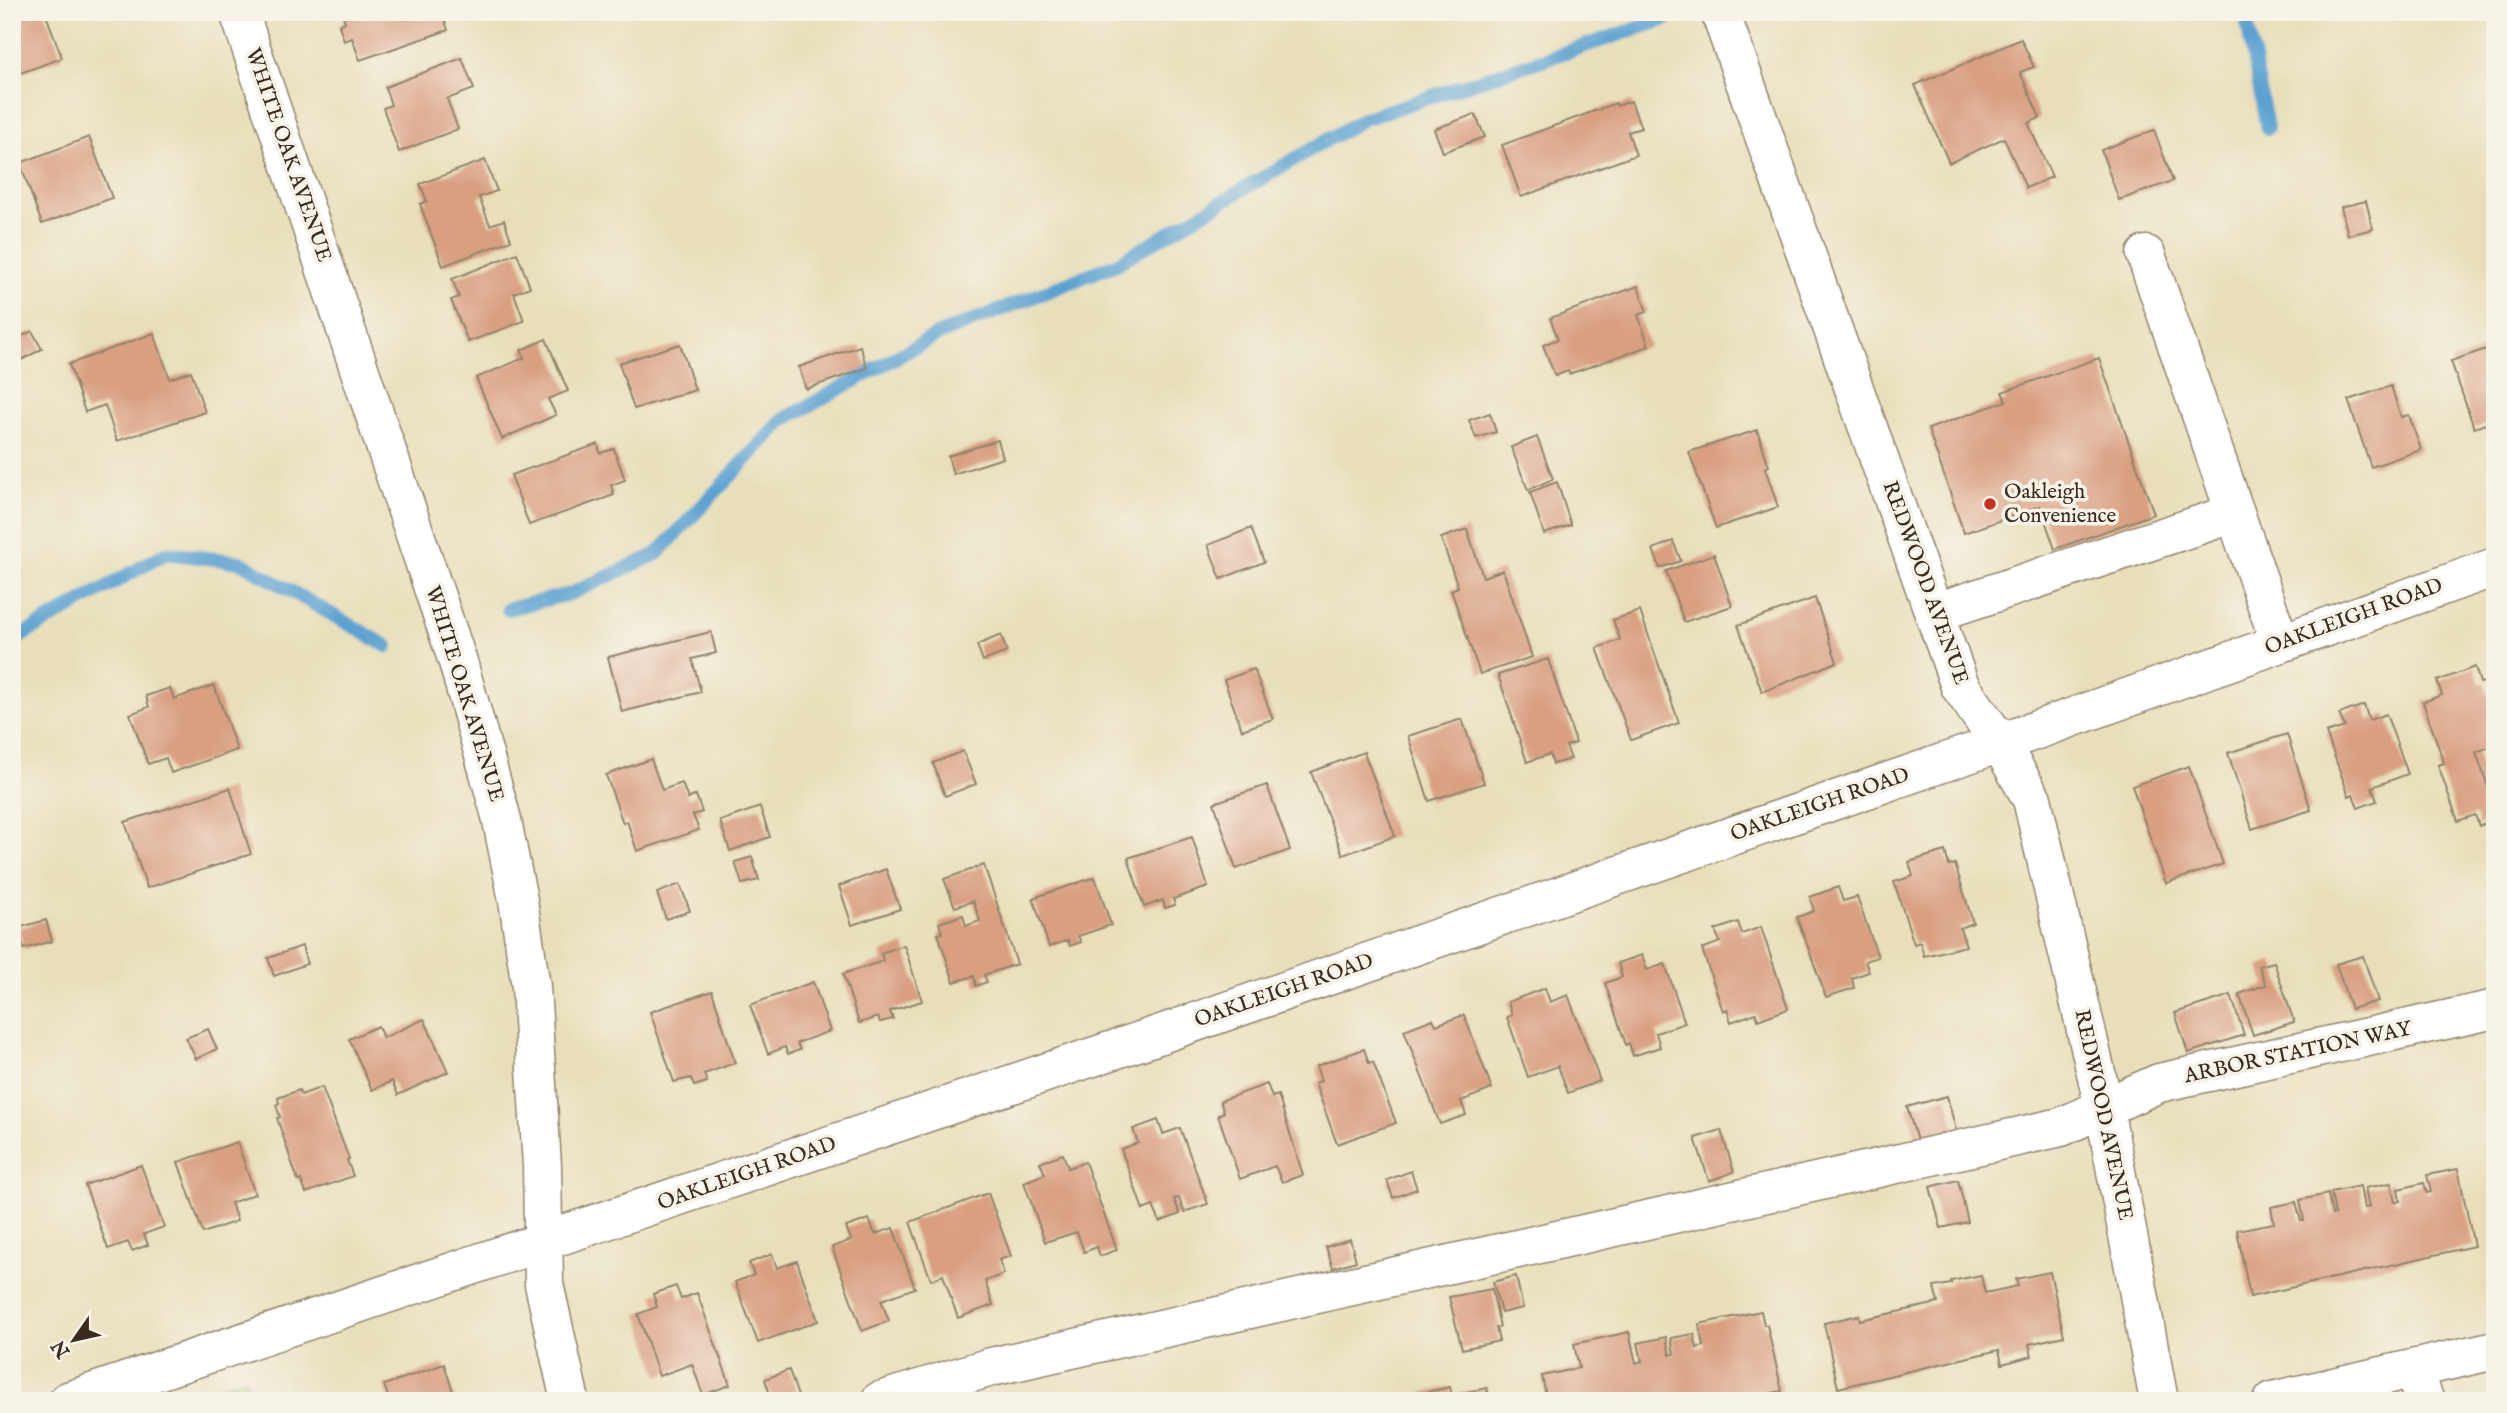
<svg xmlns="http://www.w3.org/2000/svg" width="2507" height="1413" font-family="'IM FELL English',serif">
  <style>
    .park { fill: #add17a; stroke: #747e4c; stroke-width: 2 }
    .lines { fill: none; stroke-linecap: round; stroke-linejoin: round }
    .stream { stroke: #5ba2d1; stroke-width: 14 }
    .building { fill: #d99f81 }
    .minor-casing { stroke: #92846c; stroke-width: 41 }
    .minor { stroke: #fff; stroke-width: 38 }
    .poi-dot { fill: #c8321e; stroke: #f7f3e8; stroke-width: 2.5 }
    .labels { text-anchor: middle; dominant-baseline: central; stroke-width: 7; stroke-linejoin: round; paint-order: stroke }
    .street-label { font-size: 21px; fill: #3b2a1e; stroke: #f7f3e8 }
    .poi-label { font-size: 21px; fill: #3b2a1e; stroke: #f7f3e8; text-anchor: start }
  </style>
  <rect width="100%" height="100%" fill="#f7f3e8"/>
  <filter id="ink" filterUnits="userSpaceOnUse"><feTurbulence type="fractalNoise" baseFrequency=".0143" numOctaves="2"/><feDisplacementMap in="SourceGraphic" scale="14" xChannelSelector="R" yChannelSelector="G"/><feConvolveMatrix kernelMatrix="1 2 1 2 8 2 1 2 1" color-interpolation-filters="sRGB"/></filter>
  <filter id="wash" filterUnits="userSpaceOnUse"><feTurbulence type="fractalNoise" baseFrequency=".00686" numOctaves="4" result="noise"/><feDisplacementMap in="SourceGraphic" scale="28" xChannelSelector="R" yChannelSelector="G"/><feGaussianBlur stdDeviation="1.57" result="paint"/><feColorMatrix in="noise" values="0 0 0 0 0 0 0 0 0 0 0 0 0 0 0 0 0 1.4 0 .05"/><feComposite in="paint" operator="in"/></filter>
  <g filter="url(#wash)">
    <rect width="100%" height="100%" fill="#e8dfba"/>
    <polygon class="park" points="245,1378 250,1401 176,1401"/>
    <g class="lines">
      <g class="stream">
        <polyline points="2245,12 2267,128"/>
        <polyline points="508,609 570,594 657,554 783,420 937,335 1116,264 1363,119 1666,19"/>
        <polyline points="12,643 26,633 166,553 240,562 387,646"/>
      </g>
    </g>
    <g id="blocks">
      <g class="building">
        <polygon points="12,12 45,12 62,58 12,76"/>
        <polygon points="342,12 442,12 448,30 360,60 352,38 344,41 339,25 345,22"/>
        <polygon points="2021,39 2034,67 2020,72 2040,118 2028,123 2052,177 2026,188 2004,138 1949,163 1915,85"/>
        <polygon points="462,58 474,89 447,99 458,129 399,152 383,108 391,105 385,87"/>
        <polygon points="1631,101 1641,128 1628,132 1636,155 1521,197 1502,145 1616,103 1617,106"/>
        <polygon points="1475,114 1485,137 1443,152 1434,129"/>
        <polygon points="2154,130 2173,181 2119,200 2101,150"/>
        <polygon points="89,137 112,198 42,224 20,163"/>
        <polygon points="485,160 497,191 479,197 490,225 504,220 511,240 443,266 420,204 427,201 420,184"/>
        <polygon points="2366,201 2373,229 2348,235 2341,207"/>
        <polygon points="517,253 530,287 514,293 524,321 468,342 451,300 459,297 452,279"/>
        <polygon points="1638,286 1647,312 1638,315 1649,346 1569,374 1568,371 1555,376 1543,345 1558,339 1550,318"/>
        <polygon points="32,331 42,349 12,365 12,341"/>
        <polygon points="154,333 170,379 191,371 205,412 117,441 105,405 85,412 69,364"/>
        <polygon points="546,339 568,391 548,399 556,415 502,439 476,378 524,358 521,350"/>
        <polygon points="680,344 695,390 634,409 619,363"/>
        <polygon points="860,346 867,368 806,389 799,367"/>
        <polygon points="2495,346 2495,421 2474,428 2451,361"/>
        <polygon points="2099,358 2154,514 2055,549 2040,506 1964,533 1928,429 2006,401 2002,392"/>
        <polygon points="2391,386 2401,417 2409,415 2421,450 2371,467 2348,400"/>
        <polygon points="1490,413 1496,432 1476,438 1469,420"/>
        <polygon points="1757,430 1769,466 1765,468 1778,507 1716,528 1689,452"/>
        <polygon points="1537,437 1553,479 1528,490 1511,447"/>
        <polygon points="998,440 1003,458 953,474 948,456"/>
        <polygon points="598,444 600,453 614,449 625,480 611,485 614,495 529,525 511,475"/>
        <polygon points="1557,482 1571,525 1544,534 1530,492"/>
        <polygon points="1251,528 1264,562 1221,579 1208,545"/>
        <polygon points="1467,529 1483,577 1503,570 1532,657 1480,674 1451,590 1458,587 1441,538"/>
        <polygon points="1673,541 1681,561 1660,568 1653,549"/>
        <polygon points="1714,554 1732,606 1684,622 1666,571"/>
        <polygon points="1815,598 1837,662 1762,692 1738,625"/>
        <polygon points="1640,611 1679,723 1631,740 1597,648 1620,640 1613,620"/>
        <polygon points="711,632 716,653 692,659 701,692 622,712 608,657"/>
        <polygon points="1001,635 1007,652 983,661 977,645"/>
        <polygon points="1548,659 1576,743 1566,746 1571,759 1553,764 1550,754 1527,762 1498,675"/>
        <polygon points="2475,667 2480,683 2484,682 2495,711 2495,745 2476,752 2495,807 2492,809 2495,820 2479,826 2475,815 2458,821 2438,765 2444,763 2423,702 2442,695 2437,681"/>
        <polygon points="1254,669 1273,719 1242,730 1224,680"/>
        <polygon points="214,685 237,750 171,773 166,758 148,764 130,714 149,707 146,696 170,688 174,699"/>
        <polygon points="2364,705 2369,720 2386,714 2408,774 2372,787 2377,801 2358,808 2353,794 2349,796 2326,733 2345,727 2339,714"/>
        <polygon points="1462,719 1484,783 1429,801 1408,736"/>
        <polygon points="2287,734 2311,810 2252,829 2228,753"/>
        <polygon points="963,751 976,784 945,796 933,763"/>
        <polygon points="1364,752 1395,836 1343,855 1311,772"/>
        <polygon points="651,759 662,790 682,783 688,799 696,795 702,812 693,815 699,830 637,851 627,821 623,823 606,775"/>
        <polygon points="2189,766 2223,864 2166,883 2132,786"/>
        <polygon points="1267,785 1290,850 1236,869 1214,803"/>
        <polygon points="230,788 251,854 147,888 125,822"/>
        <polygon points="760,807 770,837 730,851 720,821"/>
        <polygon points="1192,837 1208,887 1173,899 1175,905 1165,908 1163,900 1144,907 1128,858"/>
        <polygon points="1945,851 1949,866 1955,864 1973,923 1960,928 1966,946 1924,956 1920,942 1914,944 1894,882 1913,876 1909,862"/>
        <polygon points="752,857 759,880 742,884 735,862"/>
        <polygon points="984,865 1017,964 984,975 987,982 976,986 974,976 954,982 938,934 942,933 939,923 963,915 966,926 980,921 973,901 955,907 944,879"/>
        <polygon points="886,869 900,909 852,925 839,886"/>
        <polygon points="1095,877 1111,925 1078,936 1081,942 1070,946 1068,940 1049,947 1033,898"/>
        <polygon points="680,884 690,911 666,919 657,893"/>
        <polygon points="1838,887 1843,901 1857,897 1878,957 1865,961 1869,972 1852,978 1854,988 1826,997 1797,917 1814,911 1810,897"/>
        <polygon points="46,920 52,941 24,949 18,928"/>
        <polygon points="1738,922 1742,934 1761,927 1788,1009 1758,1020 1756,1013 1731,1022 1727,1009 1723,1011 1702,949 1720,942 1715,930"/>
        <polygon points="904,945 922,1001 890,1011 893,1019 880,1022 878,1017 859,1023 843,974 883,961 881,953"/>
        <polygon points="302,946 307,964 274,976 268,958"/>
        <polygon points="1642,955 1647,970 1665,964 1685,1023 1656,1033 1660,1047 1633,1056 1629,1043 1626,1045 1605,983 1622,977 1618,963"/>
        <polygon points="2363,956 2378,1001 2351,1009 2336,964"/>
        <polygon points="2274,962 2294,1022 2253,1035 2239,994 2266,985 2259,966"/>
        <polygon points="813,982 830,1031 797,1043 800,1050 788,1054 785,1047 768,1054 750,1005"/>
        <polygon points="1545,988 1550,1002 1568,995 1600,1081 1568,1093 1558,1066 1528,1077 1507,1017 1512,1015 1508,1002"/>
        <polygon points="712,991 735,1063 704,1074 707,1082 694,1086 691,1078 674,1082 650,1012"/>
        <polygon points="2231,995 2244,1035 2188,1053 2175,1013"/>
        <polygon points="1464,1015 1492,1089 1461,1101 1466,1115 1440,1124 1404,1030 1433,1019 1436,1025"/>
        <polygon points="424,1019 448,1072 398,1095 392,1081 372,1090 349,1039 378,1026 383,1038"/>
        <polygon points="208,1029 217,1049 196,1059 186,1038"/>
        <polygon points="1364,1049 1369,1063 1373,1062 1396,1123 1337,1144 1315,1083 1321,1081 1316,1066"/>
        <polygon points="1267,1084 1272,1097 1278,1095 1303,1175 1282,1182 1275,1166 1240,1179 1218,1115 1224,1112 1220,1101"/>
        <polygon points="322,1087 349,1159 347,1160 353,1176 306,1193 301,1180 298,1181 277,1118 280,1117 276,1105 279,1103 278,1098 299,1090 301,1095"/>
        <polygon points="1947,1096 1958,1138 1919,1147 1907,1107"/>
        <polygon points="1158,1120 1163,1134 1180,1128 1208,1204 1184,1212 1179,1198 1174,1199 1180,1214 1160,1222 1153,1206 1143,1210 1121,1149 1138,1143 1133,1129"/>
        <polygon points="1721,1130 1734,1172 1709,1181 1695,1138"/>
        <polygon points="237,1142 255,1194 231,1203 237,1221 203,1233 178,1162"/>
        <polygon points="1063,1154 1068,1168 1085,1162 1117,1250 1100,1256 1097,1247 1084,1252 1077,1232 1045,1242 1024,1182 1045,1174 1040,1162"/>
        <polygon points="141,1165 164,1227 144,1234 148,1245 132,1251 128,1242 108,1249 85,1185"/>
        <polygon points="2458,1169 2474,1246 2250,1297 2237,1230 2274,1223 2271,1207 2296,1202 2301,1221 2304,1221 2300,1200 2328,1194 2332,1215 2335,1214 2331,1192 2360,1186 2364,1208 2369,1207 2365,1188 2391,1183 2395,1202 2400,1201 2398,1189 2424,1183 2427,1193 2431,1192 2427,1175"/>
        <polygon points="1411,1171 1417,1189 1393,1198 1387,1180"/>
        <polygon points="1958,1180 1968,1222 1941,1228 1930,1187"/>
        <polygon points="988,1193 1011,1256 999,1260 1004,1274 985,1281 993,1305 958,1318 943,1275 931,1280 910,1222"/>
        <polygon points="869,1219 875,1234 893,1228 915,1288 881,1300 889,1321 862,1331 832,1247 851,1240 846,1227"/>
        <polygon points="1350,1239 1356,1261 1333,1268 1326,1247"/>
        <polygon points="772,1254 777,1268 797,1261 818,1321 758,1343 735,1282 754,1275 749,1263"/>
        <polygon points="2050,1272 2064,1336 2029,1344 2032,1356 2002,1364 1999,1350 1838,1388 1824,1323 1859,1315 1860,1320 1938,1303 1934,1287 1951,1284 1951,1281 1981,1275 1985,1293 2018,1286 2016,1279"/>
        <polygon points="1516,1276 1523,1308 1501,1313 1493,1282"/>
        <polygon points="676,1286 681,1299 697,1293 730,1385 703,1395 692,1364 659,1376 638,1314 657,1307 653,1294"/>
        <polygon points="1492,1289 1500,1327 1496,1328 1499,1341 1462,1349 1449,1297"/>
        <polygon points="1761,1311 1764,1325 1767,1325 1782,1391 1733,1401 1547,1401 1542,1376 1579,1368 1574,1344 1629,1332 1636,1363 1642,1361 1638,1343 1666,1337 1670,1355 1674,1354 1671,1338 1694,1334 1697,1348 1704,1346 1699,1324"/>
        <polygon points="444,1364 456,1401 390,1401 384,1385"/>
        <polygon points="789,1370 799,1399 772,1401 765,1379"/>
        <polygon points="1450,1387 1452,1395 1487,1388 1490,1401 1423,1401 1422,1393"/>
      </g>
    </g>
  </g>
  <g filter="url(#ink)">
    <use href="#blocks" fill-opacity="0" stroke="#92846c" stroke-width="2"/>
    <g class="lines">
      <defs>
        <g id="minor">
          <polyline points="239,12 458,662 501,816 518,900 531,987 542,1166 544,1284 570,1401"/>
          <polyline points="1720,12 1960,686 2000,743 2032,799 2104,1107 2159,1401"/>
          <polyline points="2146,255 2280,643"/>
          <polyline points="1934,613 2235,513"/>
          <polyline points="2412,1369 2425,1401"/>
          <polyline points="68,1401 1158,1035 2000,743 2495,567"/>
          <polyline points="880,1401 991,1367 2061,1127 2159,1083 2495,1009"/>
          <polyline points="2273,1401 2495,1350"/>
        </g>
      </defs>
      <use href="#minor" class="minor-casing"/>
      <use href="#minor" class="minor"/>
    </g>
  </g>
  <circle class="poi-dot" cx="1990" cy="504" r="7"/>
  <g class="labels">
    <g class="street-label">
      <text transform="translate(288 155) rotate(71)">WHITE OAK AVENUE</text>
      <text transform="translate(1925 583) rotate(70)">REDWOOD AVENUE</text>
      <text transform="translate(2354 617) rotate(-20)">OAKLEIGH ROAD</text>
      <text transform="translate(464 694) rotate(73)">WHITE OAK AVENUE</text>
      <text transform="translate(1820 805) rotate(-19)">OAKLEIGH ROAD</text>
      <text transform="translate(1284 991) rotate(-19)">OAKLEIGH ROAD</text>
      <text transform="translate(2298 1053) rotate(-12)">ARBOR STATION WAY</text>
      <text transform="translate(2103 1115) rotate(78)">REDWOOD AVENUE</text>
      <text transform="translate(747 1174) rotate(-19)">OAKLEIGH ROAD</text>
    </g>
    <g class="poi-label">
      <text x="2004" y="492">Oakleigh<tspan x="2004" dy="24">Convenience</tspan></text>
    </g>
  </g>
  <rect width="2507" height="1413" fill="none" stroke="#f7f3e8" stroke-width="42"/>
  <g transform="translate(74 1340) rotate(236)" stroke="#f7f3e8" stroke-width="5" paint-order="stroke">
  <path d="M0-5L12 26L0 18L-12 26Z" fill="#3b2a1e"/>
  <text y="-10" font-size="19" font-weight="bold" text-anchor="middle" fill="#3b2a1e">N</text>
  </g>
</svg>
